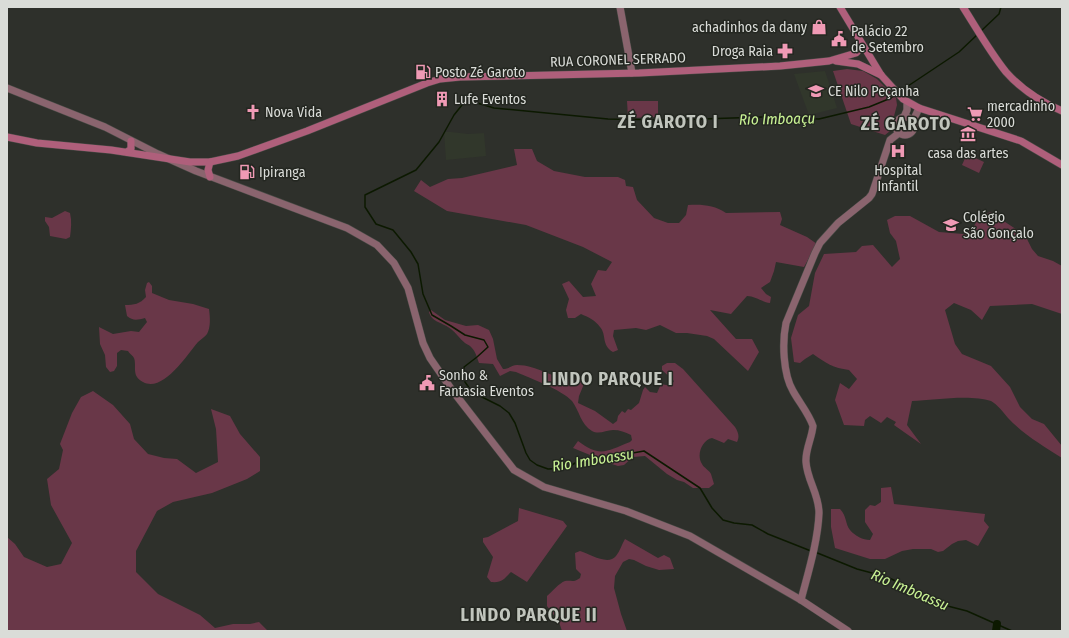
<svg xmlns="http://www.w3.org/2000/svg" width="1069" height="638" font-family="'Fira Sans Condensed',sans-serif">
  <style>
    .built { fill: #31372b }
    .green { fill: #693748 }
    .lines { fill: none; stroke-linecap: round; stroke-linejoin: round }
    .stream { stroke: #0c1900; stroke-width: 1.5 }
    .river { stroke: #0c1900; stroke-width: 8 }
    .secondary-casing { stroke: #494b46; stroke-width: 8 }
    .primary-casing { stroke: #494b46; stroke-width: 8 }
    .secondary { stroke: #8a646e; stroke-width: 7 }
    .primary { stroke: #af5f7b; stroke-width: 7 }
    .labels { text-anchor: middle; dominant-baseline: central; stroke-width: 3; stroke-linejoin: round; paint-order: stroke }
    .poi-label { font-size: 14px; fill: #dadcd8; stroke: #242721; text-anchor: start }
    .street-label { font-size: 14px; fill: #dadcd8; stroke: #242721 }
    .water-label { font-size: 15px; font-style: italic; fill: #caf495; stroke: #242721 }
    .district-label { font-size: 18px; font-weight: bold; letter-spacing: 1px; fill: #c1c5bd; stroke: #242721 }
  </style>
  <rect width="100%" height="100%" fill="#2e302b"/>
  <g class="built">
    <polygon points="825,71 837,108 809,115 794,74"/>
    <polygon points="444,132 451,132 468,134 484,133 486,156 446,160"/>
  </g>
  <g class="green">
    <polygon points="847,69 863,71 877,79 896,98 897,105 890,131 885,135 851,124 833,71"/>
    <polygon points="627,101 658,101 658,117 628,118"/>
    <path d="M514 149H532L537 161 554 171 585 177H618L625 180 626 186 633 187 637 200 654 218 668 223H679L686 215 688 205C702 204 714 205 726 213L780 212 782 219 780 225 807 237 817 244 804 267 776 262 774 271 770 282 761 288 766 294 771 297 770 303C762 302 755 296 747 296L731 314 710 310 736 339H752L759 352 748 371 714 339 707 336 687 333H676L660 325 646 330 636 328 614 330 613 336 618 350 613 352C601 345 607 335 600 327 595 320 588 317 581 314L575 318H568L566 310 569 299 562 284 569 281 583 297 596 296 591 284 598 270 606 271 612 262 583 247 526 225 447 211 414 191 421 180 430 187 448 179 462 178 517 165Z"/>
    <polygon points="967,154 984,162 979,173 962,165"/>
    <path d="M65 211 70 213C72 221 71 229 70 237L66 239 50 236 49 227 45 221V217L52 218Z"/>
    <path d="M990 212 1025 235 1032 249 1038 256 1053 261 1062 266V314L1032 304 990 306 982 320 971 310 954 303 945 310 955 344 962 354 991 366 1010 387 1020 407 1032 419 1044 424 1062 446V458C1043 446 1024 435 1008 418 1004 413 997 404 991 401 971 394 933 400 912 401L907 425 921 444 894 425 896 422 887 417 881 423 870 416 865 420 864 426 844 425 835 400 840 383 849 389 857 379 849 370C833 368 826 363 813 354L805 359 800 363 794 362 791 338 798 315 809 306 815 273 824 254 856 252 862 246 873 245 892 267 900 259 896 241 890 233 887 220 895 216H910L939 232 963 234 972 229 979 218Z"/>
    <path d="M149 282 152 286V293L169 300 193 304 209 309C210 317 211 327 207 334 205 337 201 339 198 342 187 355 163 393 143 382 131 376 137 366 134 358 133 356 129 353 128 351L121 350 117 353V366L114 371 110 372 106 367 105 355 100 344 99 327 113 334 131 331 139 332 147 322 145 318C137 320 133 321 127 316L125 305C134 305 140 304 146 297L145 290 147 283Z"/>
    <path d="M431 310 445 320 466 326 478 325 489 330 493 339 497 359 503 369C509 369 512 365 517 365 540 365 559 384 581 378L584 384 579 396 578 403 595 411 613 424 617 421 618 416 622 411 625 413 628 409 631 410 639 403 643 390 645 387 650 392 657 393 661 384 671 386 674 381 662 370V366L667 363H675L683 369 735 427C738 432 740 436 737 442L728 439 724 443 712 438C702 440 696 455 702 464 704 468 709 470 711 474 712 477 713 481 714 484L709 488H693L684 482 677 480 667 474 645 456 633 457 624 465 618 466 612 464 573 448 578 441C600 458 607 451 630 442L632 440 631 435C625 432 620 430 613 430 606 430 599 435 592 431 581 425 579 410 572 401 562 390 530 378 516 372L510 371 500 376 493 364 479 363C477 357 475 350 470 346 469 345 466 344 465 343 460 339 456 333 451 329 444 323 431 322 429 312Z"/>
    <polygon points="93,391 113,405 130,424 134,439 148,454 164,458 177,459 196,473 218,462 216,429 211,409 230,416 240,434 260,457 260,471 247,479 212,493 173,502 157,511 136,551 136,572 158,594 200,615 215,628 233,624 250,624 259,622 268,631 7,631 7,537 15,544 24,557 47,567 61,564 72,543 51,505 47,479 59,469 63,450 60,444 72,413 81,397"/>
    <path d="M891 487 894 504 985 514 984 521 989 527 978 546 966 540 958 541 952 544 943 551 938 552 931 549H913L902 551 885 559H870L835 548 831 527V509H840C847 516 845 524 850 530 855 536 863 540 870 540L873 534 865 522V510L870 505 875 506 881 502V488Z"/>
    <path d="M519 508 563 521 567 526 527 582 511 572C504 579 502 583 491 582L487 577 493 557 483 542V538L488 537 518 521Z"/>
    <path d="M625 539 658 558 664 555 670 558 674 569 659 570 646 566 634 560 629 559 623 562 615 576 614 588 621 614 627 631H562L559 622 547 606V596C552 592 559 583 565 581 572 580 573 583 580 578L581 574 576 569 575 553 580 551C590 554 608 566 616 556 620 551 622 544 625 539Z"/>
  </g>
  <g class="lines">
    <g class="stream">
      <polyline points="981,31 999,14 1001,7"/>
      <polyline points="899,92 959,52 978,34"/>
      <polyline points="468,102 474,102 494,108 608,119 671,120 763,117 819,119 869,107 891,98 896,94"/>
      <polyline points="462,105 454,115 439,142 416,170 365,195 365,207 376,224 393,230 411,252 418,264 423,294 432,315 451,326 465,335 484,340 488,347 477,357 464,367 465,382 472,392 500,406 509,413 515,423 526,453 530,460 537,465 548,469 567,468 580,460 616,458 627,454 644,451 700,488 712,508 723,520 734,523 752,525 768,534 811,551"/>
      <polyline points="815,552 857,569 887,577 913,589 919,595 932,602 967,611 1012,631"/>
    </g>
    <polyline class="river" points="996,631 997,624"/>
    <defs>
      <g id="secondary">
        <polyline points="620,7 632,73"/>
        <polyline points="7,88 105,127 158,154 196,171 347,228 377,245 394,263 408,288 423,343 430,358 452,390 514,470 544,487 626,511 690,536 801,600 848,631"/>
        <polyline points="904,117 907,110 907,102"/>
        <circle cx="905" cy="126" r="9"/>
        <polyline points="913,121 919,108"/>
        <path d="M801 600C808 573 818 541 819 513 819 494 807 480 806 462 805 450 812 438 813 426 809 414 799 402 793 391 783 374 782 342 786 323L815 253 820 243 838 223 869 198 872 194 890 140 899 133"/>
      </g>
      <g id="primary">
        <polyline points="840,7 881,75 903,99 919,108 1021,141 1062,165"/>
        <path d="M963 7C977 29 990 52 1006 72 1021 89 1041 102 1062 111"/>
        <polyline points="836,61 858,64 881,75"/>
        <polyline points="7,137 37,143 111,150 190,162 210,162 238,156 307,131 427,83 440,79 460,77 639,73 780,66 829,61 856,53 863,46"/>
        <polyline points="127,152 131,149 131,141"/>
        <polyline points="210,177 208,170 210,162"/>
      </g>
    </defs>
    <use href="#secondary" class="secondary-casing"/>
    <use href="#primary" class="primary-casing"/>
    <use href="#secondary" class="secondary"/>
    <use href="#primary" class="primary"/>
  </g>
  <defs>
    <symbol id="shop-bare" viewBox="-9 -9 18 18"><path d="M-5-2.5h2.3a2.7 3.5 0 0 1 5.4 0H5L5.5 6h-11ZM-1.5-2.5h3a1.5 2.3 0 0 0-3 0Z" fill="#f09ab5" stroke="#242721" stroke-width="2.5" paint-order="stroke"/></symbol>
    <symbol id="civic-bare" viewBox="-9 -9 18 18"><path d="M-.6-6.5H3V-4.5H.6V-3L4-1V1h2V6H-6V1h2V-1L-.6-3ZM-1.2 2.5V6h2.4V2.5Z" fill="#f09ab5" stroke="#242721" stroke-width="2.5" paint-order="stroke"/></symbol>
    <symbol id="pharmacy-bare" viewBox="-9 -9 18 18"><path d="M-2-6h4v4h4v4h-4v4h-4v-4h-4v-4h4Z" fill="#f09ab5" stroke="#242721" stroke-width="2.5" paint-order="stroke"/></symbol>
    <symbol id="fuel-bare" viewBox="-9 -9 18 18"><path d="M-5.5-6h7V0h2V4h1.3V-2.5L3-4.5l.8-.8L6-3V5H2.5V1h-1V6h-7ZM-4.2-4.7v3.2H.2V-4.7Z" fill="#f09ab5" stroke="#242721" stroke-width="2.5" paint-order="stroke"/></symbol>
    <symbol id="school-bare" viewBox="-9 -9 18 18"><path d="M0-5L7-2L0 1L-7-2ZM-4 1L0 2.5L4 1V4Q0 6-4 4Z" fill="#f09ab5" stroke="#242721" stroke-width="2.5" paint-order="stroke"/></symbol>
    <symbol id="building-bare" viewBox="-9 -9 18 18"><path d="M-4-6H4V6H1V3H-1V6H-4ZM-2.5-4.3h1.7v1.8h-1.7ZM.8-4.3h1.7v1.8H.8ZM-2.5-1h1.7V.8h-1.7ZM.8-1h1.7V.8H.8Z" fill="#f09ab5" stroke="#242721" stroke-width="2.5" paint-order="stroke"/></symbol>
    <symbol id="church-bare" viewBox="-9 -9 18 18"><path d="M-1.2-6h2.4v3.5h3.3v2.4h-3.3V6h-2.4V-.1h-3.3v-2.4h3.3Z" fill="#f09ab5" stroke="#242721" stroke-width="2.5" paint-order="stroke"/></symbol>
    <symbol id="supermarket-bare" viewBox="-9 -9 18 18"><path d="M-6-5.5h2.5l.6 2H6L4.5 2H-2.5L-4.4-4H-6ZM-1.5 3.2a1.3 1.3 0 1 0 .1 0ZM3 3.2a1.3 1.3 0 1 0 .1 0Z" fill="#f09ab5" stroke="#242721" stroke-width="2.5" paint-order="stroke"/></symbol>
    <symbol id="museum-bare" viewBox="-9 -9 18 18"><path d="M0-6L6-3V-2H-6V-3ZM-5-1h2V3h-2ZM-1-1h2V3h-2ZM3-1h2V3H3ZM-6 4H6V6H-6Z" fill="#f09ab5" stroke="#242721" stroke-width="2.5" paint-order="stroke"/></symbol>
    <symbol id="hospital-bare" viewBox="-9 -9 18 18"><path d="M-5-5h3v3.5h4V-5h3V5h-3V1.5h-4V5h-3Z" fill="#f09ab5" stroke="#242721" stroke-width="2.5" paint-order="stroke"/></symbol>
  </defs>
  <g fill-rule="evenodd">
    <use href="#shop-bare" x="808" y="16" width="22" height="22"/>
    <use href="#civic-bare" x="828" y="28" width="22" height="22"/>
    <use href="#pharmacy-bare" x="774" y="40" width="22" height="22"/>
    <use href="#fuel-bare" x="412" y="61" width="22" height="22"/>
    <use href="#school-bare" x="805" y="80" width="22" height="22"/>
    <use href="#building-bare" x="431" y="88" width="22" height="22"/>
    <use href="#church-bare" x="242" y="101" width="22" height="22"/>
    <use href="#supermarket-bare" x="964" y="103" width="22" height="22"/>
    <use href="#museum-bare" x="957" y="123" width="22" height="22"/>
    <use href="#hospital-bare" x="887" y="140" width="22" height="22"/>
    <use href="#fuel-bare" x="236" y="161" width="22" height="22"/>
    <use href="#school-bare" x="940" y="214" width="22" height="22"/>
    <use href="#civic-bare" x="416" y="372" width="22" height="22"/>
  </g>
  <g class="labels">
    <g class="poi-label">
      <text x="807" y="27" text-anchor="end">achadinhos da dany</text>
      <text x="851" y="31">Palácio 22<tspan x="851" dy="16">de Setembro</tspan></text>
      <text x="773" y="51" text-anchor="end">Droga Raia</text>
      <text x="435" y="72">Posto Zé Garoto</text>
      <text x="828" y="91">CE Nilo Peçanha</text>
      <text x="454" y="99">Lufe Eventos</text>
      <text x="987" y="106">mercadinho<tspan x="987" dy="16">2000</tspan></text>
      <text x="265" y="112">Nova Vida</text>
      <text x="968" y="153" text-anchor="middle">casa das artes</text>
      <text x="898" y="170" text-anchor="middle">Hospital<tspan x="898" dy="16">Infantil</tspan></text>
      <text x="259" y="172">Ipiranga</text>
      <text x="963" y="217">Colégio<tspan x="963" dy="16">São Gonçalo</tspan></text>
      <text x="439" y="375">Sonho &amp;<tspan x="439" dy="16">Fantasia Eventos</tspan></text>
    </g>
    <g class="street-label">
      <text transform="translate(618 60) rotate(-2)">RUA CORONEL SERRADO</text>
    </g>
    <g class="water-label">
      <text transform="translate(777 119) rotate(-1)">Rio Imboaçu</text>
      <text transform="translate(593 460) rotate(-9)">Rio Imboassu</text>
      <text transform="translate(910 590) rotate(23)">Rio Imboassu</text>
    </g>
    <g class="district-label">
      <text x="668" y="122">ZÉ GAROTO I</text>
      <text x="906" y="124">ZÉ GAROTO</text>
      <text x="608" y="379">LINDO PARQUE I</text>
      <text x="529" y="615">LINDO PARQUE II</text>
    </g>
  </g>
  <rect width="1069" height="638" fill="none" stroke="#dadcd8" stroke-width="16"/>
</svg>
